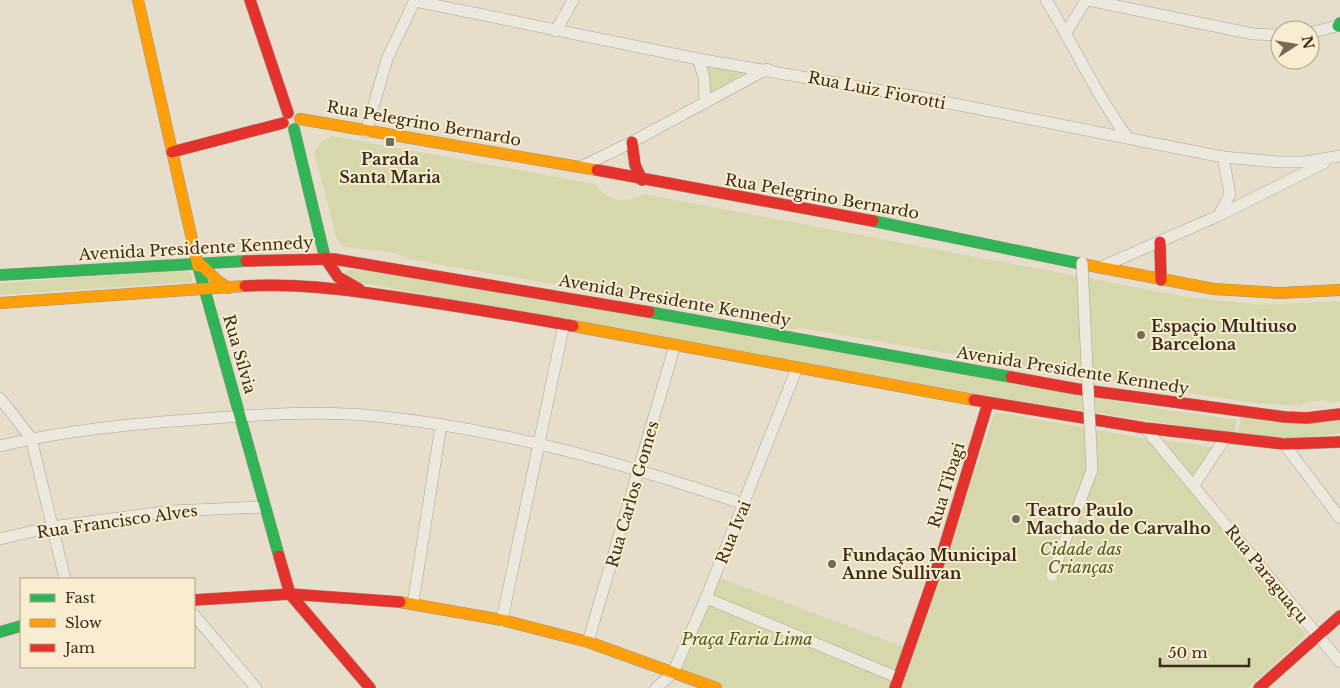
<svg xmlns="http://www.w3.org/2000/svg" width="1340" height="688" font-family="'Libre Baskerville',serif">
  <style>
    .green { fill: #d6d7ab }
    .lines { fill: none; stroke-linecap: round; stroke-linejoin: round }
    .street-casing { stroke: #aba394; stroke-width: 12 }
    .fast-casing { stroke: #9a9284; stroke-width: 12 }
    .slow-casing { stroke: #9a9284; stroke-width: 12 }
    .jam-casing { stroke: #9a9284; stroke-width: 12 }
    .street { stroke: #ede8dd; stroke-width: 11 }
    .fast { stroke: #30b455; stroke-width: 11 }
    .slow { stroke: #ff9f0a; stroke-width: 11 }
    .jam { stroke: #e5322d; stroke-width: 11 }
    .street-bridge-casing { stroke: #aba394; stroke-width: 12; stroke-linecap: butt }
    .street-bridge { stroke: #ede8dd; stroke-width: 11 }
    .poi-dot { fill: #766a58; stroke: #f9edcf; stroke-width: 2 }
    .labels { text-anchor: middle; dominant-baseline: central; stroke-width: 4; stroke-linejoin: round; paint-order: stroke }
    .street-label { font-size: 16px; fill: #3a2b1b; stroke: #f9edcf }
    .poi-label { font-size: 16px; font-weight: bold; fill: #3a2b1b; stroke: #f9edcf; text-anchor: start }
    .park-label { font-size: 16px; font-style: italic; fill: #495920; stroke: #f9edcf }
  </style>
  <rect width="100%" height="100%" fill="#e6deca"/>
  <g class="green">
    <polygon points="707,64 755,73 711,96"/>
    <path d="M332 136 595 184C607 201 625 205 644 194L1187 297 1262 305 1340 301V401L1328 402 1325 400 1306 402 1299 406 1254 403 1057 372 801 328 794 329 769 327 764 319 695 309C686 301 674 299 662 303L409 259C389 248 364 251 342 246L336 236 314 152 322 141Z"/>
    <polygon points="185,270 192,275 192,282 0,295 0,283"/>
    <polygon points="349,270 357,270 458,284 1161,409 1237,420 1234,434 996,397 367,284 350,281 343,275"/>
    <polygon points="995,412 1149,439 1306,635 1248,688 900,688"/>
    <polygon points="1241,417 1340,418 1340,433 1290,440 1238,434"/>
    <polygon points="1163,440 1212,447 1194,479"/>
    <polygon points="720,578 904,647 890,688 716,688 682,669"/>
  </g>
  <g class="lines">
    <defs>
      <g id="street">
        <path d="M1046 0C1074 45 1096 95 1128 138"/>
        <polyline points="1088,0 1253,34 1280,35"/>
        <polyline points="415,1 698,59 924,98 1223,157 1279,162 1305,162 1340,156"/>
        <polyline points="556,31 573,0"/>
        <polyline points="1066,33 1086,0"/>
        <polyline points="1310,33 1340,25"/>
        <polyline points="698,59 704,77 705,103"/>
        <polyline points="366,132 387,59 415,0"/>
        <polyline points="581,167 632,142 767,69"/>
        <polyline points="1219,215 1230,194 1223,157"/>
        <polyline points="1101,267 1218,216 1324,163"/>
        <polyline points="0,398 31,438 65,579"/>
        <polyline points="1145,428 1340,662"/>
        <polyline points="1284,444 1340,518"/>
        <path d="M0 446C65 430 133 424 200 419 257 415 317 410 375 416 503 429 622 463 744 504"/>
        <polyline points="1194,485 1225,438"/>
        <polyline points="0,539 51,527 171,511 264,507"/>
        <polyline points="706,598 899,678"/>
        <polyline points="413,603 441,425"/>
        <polyline points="194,615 256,688"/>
        <polyline points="502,620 564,324"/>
        <polyline points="588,642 675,345"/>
        <polyline points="656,688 673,673 706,598 797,368"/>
      </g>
      <g id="fast">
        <polyline points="1338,26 1340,23"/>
        <polyline points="294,129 325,258"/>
        <polyline points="873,221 1082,264"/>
        <polyline points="198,266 279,556"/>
        <polyline points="0,275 246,261"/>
        <polyline points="649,312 1011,377"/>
        <polyline points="0,632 21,626"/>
      </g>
      <g id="slow">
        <polyline points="138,0 198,266"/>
        <polyline points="300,119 597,170"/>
        <polyline points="198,262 219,282 229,288"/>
        <polyline points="1082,264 1214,289 1280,293 1340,290"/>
        <polyline points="0,303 245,286"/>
        <polyline points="573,326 974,400"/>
        <polyline points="400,602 502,620 588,642 716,688"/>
      </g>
      <g id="jam">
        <polyline points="250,0 288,113"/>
        <polyline points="632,142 635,165 642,180"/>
        <polyline points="172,152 283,123"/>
        <polyline points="597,170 873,221"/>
        <polyline points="1160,242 1161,280"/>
        <polyline points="325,258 338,277 359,289"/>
        <polyline points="246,261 334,259 649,312"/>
        <path d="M245 286C293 283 341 289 389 296 450 305 511 315 573 326"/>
        <polyline points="1011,377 1077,389 1285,417 1307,418 1340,414"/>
        <polyline points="974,400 1145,428 1284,444 1340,442"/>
        <polyline points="279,556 290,594 370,688"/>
        <polyline points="194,600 290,594 400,602"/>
        <polyline points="895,688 944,548 988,403"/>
        <polyline points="1259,688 1340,616"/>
      </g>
    </defs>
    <use href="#street" class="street-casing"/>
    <use href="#fast" class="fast-casing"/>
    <use href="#slow" class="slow-casing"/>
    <use href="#jam" class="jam-casing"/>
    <use href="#street" class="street"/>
    <use href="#fast" class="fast"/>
    <use href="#slow" class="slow"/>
    <use href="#jam" class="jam"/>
    <defs>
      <polyline id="street-bridge" points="1052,575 1092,470 1082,263"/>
    </defs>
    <use href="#street-bridge" class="street-bridge-casing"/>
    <use href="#street-bridge" class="street-bridge"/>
  </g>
  <g class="poi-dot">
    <rect x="385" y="137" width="10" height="10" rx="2.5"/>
    <circle cx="1141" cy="335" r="5"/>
    <circle cx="1016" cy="519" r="5"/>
    <circle cx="832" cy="564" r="5"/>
  </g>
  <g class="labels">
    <g class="street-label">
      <text transform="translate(877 90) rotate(11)">Rua Luiz Fiorotti</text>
      <text transform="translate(424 123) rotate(10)">Rua Pelegrino Bernardo</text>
      <text transform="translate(822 196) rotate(10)">Rua Pelegrino Bernardo</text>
      <text transform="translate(196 248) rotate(-3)">Avenida Presidente Kennedy</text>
      <text transform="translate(675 300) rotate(10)">Avenida Presidente Kennedy</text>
      <text transform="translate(240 354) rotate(74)">Rua Sílvia</text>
      <text transform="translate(1073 370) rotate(9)">Avenida Presidente Kennedy</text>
      <text transform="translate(946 485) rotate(-73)">Rua Tibagi</text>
      <text transform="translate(632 494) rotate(-74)">Rua Carlos Gomes</text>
      <text transform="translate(117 521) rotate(-8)">Rua Francisco Alves</text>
      <text transform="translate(733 532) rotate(-68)">Rua Ivai</text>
      <text transform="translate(1267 574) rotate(51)">Rua Paraguaçu</text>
    </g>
    <g class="poi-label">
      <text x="390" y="159" text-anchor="middle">Parada<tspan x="390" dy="18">Santa Maria</tspan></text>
      <text x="1151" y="326">Espaçio Multiuso<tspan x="1151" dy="18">Barcelona</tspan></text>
      <text x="1026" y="510">Teatro Paulo<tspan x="1026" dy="18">Machado de Carvalho</tspan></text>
      <text x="842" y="555">Fundação Municipal<tspan x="842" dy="18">Anne Sullivan</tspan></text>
    </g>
    <g class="park-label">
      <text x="1081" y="549">Cidade das<tspan x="1081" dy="18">Crianças</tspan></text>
      <text x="747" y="639">Praça Faria Lima</text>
    </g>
  </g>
  <rect x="20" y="578" width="175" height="90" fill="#f9edcf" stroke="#ad9f87"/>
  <rect x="30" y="594" width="25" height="8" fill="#30b455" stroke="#ad9f87"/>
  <text x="65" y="603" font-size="15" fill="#3a2b1b">Fast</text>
  <rect x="30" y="619" width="25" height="8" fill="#ff9f0a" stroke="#ad9f87"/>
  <text x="65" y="628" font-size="15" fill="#3a2b1b">Slow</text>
  <rect x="30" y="644" width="25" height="8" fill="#e5322d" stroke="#ad9f87"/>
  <text x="65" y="653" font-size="15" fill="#3a2b1b">Jam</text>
  <g transform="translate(1295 45) rotate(78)"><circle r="24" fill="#f9edcf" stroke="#ad9f87"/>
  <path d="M0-4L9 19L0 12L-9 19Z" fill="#766a58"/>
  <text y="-8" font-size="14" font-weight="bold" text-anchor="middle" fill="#3a2b1b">N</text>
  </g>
  <path d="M1160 658v8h89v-8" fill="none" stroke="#3a2b1b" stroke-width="2.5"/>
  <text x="1168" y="658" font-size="15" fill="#3a2b1b" stroke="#f9edcf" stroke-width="4" paint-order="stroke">50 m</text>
</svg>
